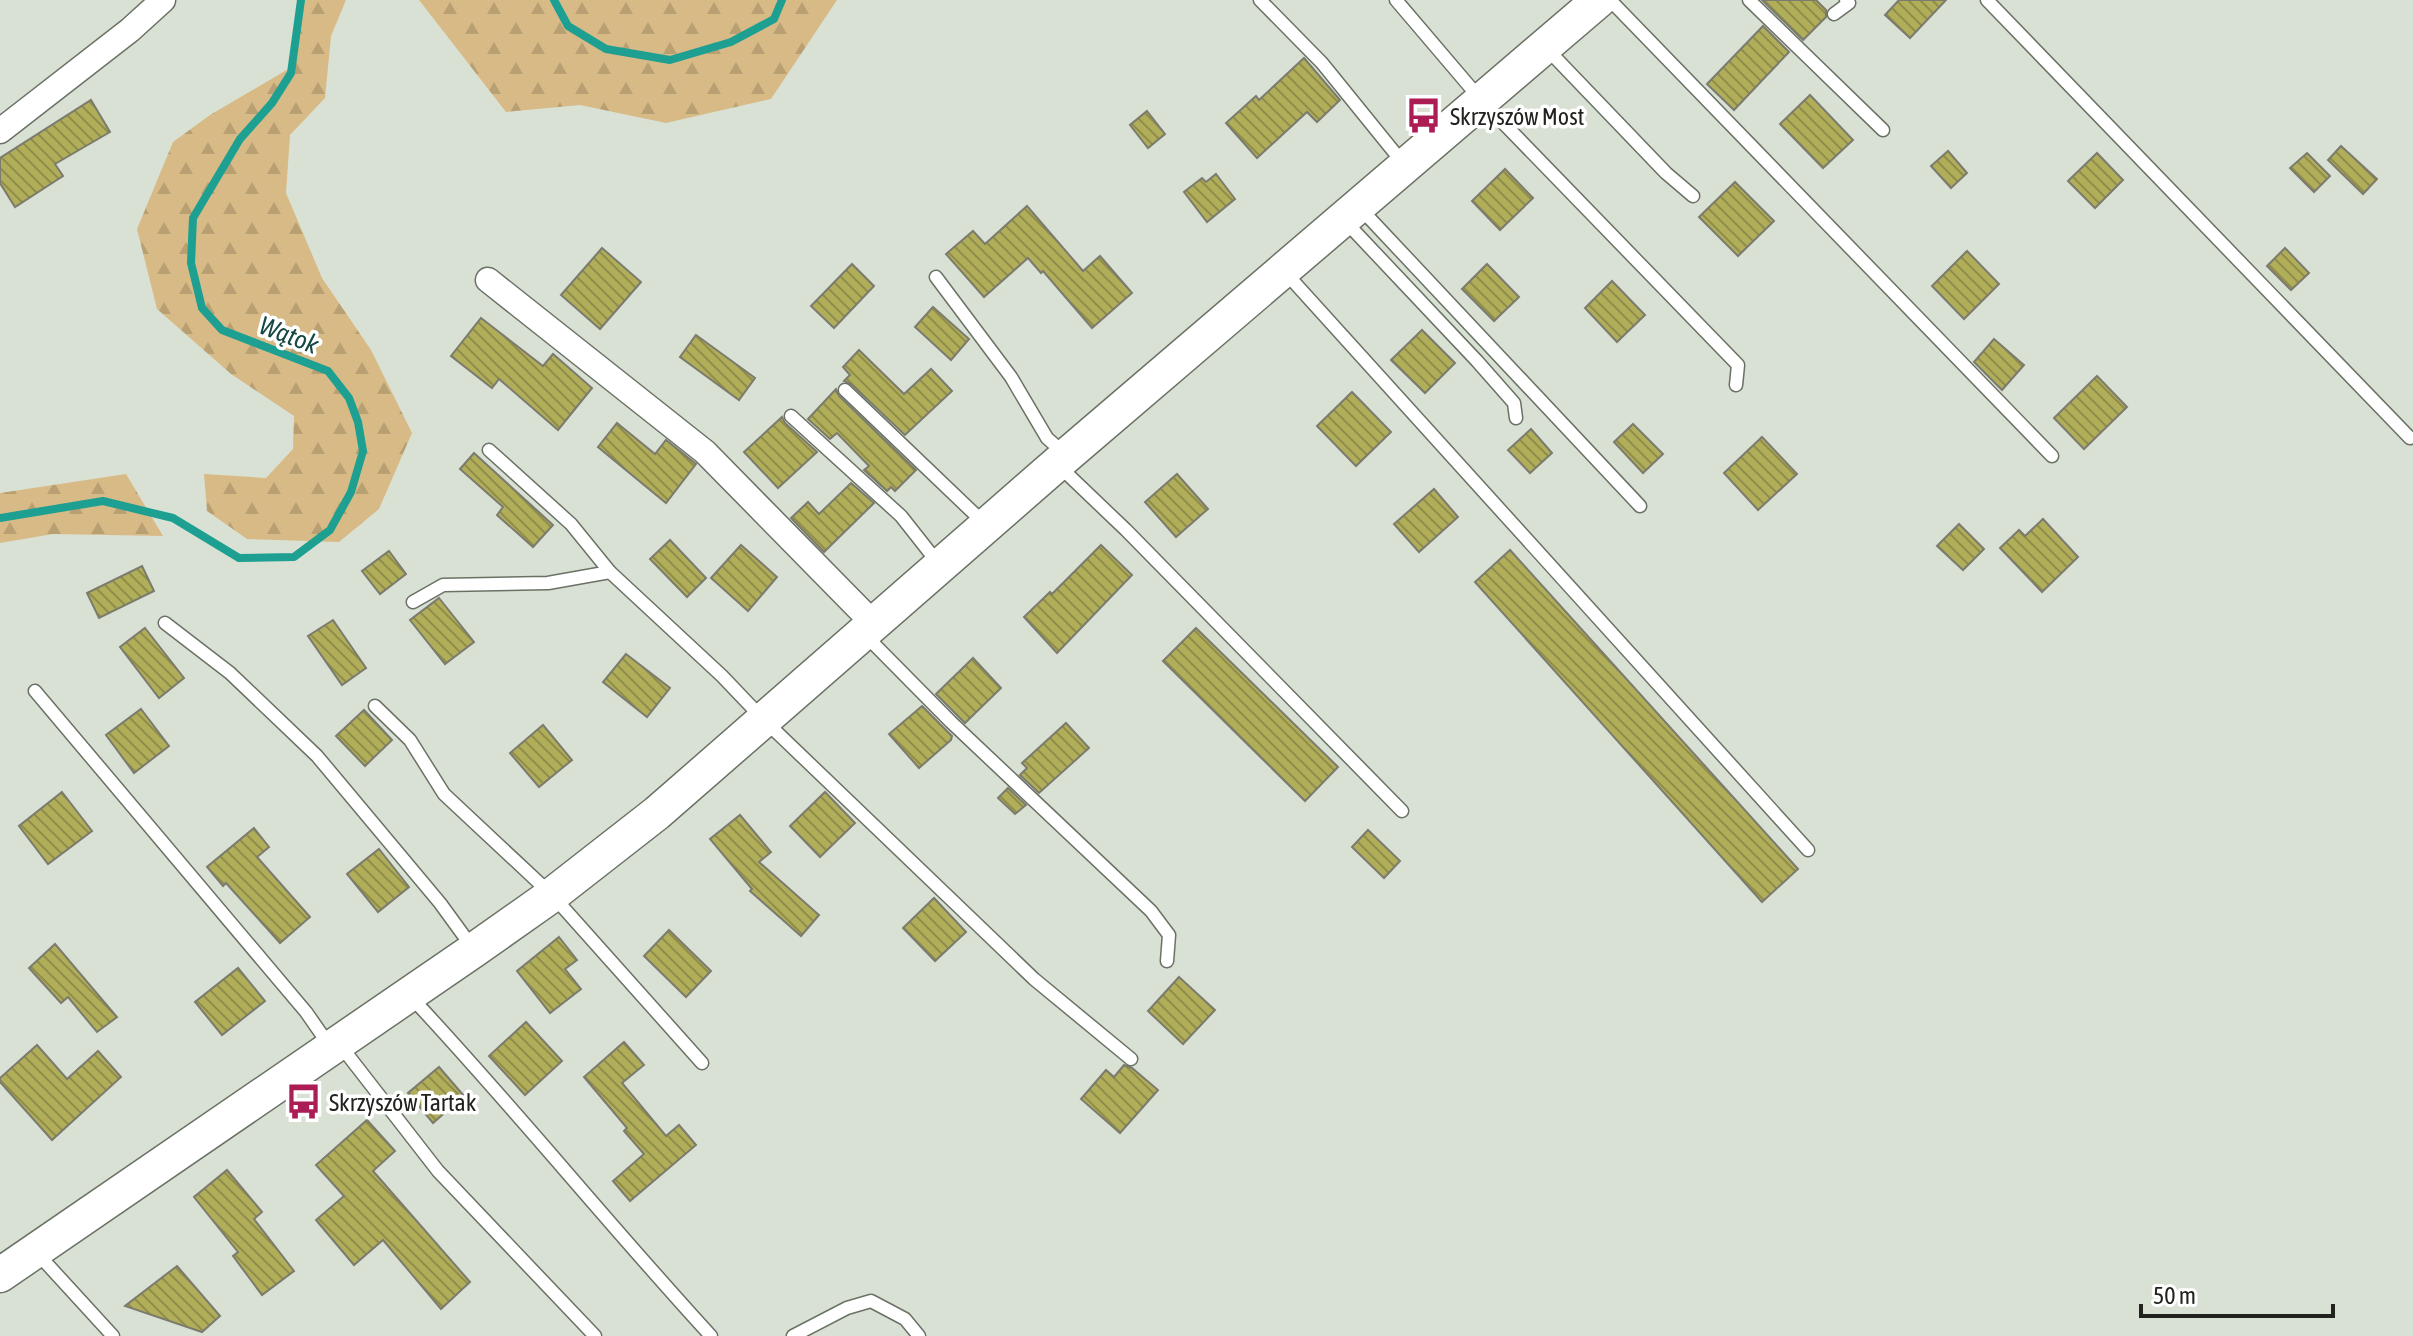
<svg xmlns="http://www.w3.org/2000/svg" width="2413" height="1336" font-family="'Asap Condensed',sans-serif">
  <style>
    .forest { fill: url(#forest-firs) }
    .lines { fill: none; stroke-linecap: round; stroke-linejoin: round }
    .stream { stroke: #1da092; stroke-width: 8 }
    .building { fill: url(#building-back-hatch); stroke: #7b7b6e; stroke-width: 2 }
    .lane-casing { stroke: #6a7165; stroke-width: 15 }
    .street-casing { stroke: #6a7165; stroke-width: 27 }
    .secondary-casing { stroke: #6a7165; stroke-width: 37 }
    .lane { stroke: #fff; stroke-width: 12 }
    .street { stroke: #fff; stroke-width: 24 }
    .secondary { stroke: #fff; stroke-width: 34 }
    .labels { text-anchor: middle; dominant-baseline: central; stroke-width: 7; stroke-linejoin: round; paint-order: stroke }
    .poi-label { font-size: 24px; fill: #21231f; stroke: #fff; text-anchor: start }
    .water-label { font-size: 26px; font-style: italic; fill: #154942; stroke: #fff }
  </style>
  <defs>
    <pattern id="forest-firs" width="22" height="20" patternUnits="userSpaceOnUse" patternTransform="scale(2)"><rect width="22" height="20" fill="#d8ba86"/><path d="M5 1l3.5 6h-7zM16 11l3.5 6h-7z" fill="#b9a073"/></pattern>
    <pattern id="building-back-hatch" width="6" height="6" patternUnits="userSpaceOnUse" patternTransform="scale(2)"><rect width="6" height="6" fill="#b1ae5a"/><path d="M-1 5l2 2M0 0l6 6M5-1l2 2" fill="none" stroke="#908d4a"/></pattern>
  </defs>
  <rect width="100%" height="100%" fill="#d9e1d4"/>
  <g class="forest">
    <polygon points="302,0 346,0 331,36 325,98 290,135 286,193 322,278 371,350 412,433 379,509 339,542 247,539 207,511 204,474 266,478 293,449 294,416 231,374 157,309 137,229 173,142 210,115 290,68"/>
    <polygon points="419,0 837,0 771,99 666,123 580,105 506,112"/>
    <polygon points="126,474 163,536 53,534 0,543 0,493"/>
  </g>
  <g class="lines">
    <g class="stream">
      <polyline points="554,0 568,26 606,49 670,60 731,42 774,19 782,0"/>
      <polyline points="0,518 103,501 173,518 239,558 294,557 330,530 351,492 363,451 358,422 349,398 328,371 222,330 202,308 191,263 193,218 240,139 272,103 291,73 301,0"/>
    </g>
  </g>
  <g class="building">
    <polygon points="1762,0 1816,0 1826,10 1826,17 1803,40"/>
    <polygon points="1899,0 1946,0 1910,38 1885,15"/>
    <polygon points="1763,26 1789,52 1734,110 1707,84"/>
    <polygon points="1304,58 1340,100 1317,122 1307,112 1257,158 1226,123 1256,96 1259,100"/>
    <polygon points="1810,95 1853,140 1823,168 1780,124"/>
    <polygon points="91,100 110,132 55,164 63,176 15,207 0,183 0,158"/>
    <polygon points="1147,111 1165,134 1148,148 1130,125"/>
    <polygon points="2341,146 2377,179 2363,194 2328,160"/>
    <polygon points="1948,151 1967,173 1951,188 1931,166"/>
    <polygon points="2097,153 2123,180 2095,208 2068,181"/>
    <polygon points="2307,153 2330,176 2314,192 2290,168"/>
    <polygon points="1505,169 1533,198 1500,230 1472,201"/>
    <polygon points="1216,174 1235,199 1207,222 1184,192 1202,178 1206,182"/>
    <polygon points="1735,182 1774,221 1738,256 1699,217"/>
    <polygon points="1027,206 1083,271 1100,256 1132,293 1092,328 1043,271 1041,273 1028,258 984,297 946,254 973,231 985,244"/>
    <polygon points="602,248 641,282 600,329 561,295"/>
    <polygon points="2285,248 2309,273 2291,290 2267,266"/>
    <polygon points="1967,251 1999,284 1964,319 1932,286"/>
    <polygon points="852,264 874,286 834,328 811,306"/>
    <polygon points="1487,264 1519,297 1494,321 1462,289"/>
    <polygon points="1612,281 1645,315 1617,342 1585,308"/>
    <polygon points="933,307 969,339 951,360 915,327"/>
    <polygon points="481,318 543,366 553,354 592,388 558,430 499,379 492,388 451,356"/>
    <polygon points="1422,330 1455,363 1425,393 1391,360"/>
    <polygon points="696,335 755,378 739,400 680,357"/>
    <polygon points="1994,339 2024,365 2002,390 1974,362"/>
    <polygon points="859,350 904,394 931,369 952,391 905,435 851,384 844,381 850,375 843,367"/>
    <polygon points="2097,376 2127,407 2084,449 2054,418"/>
    <polygon points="836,389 839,396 916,470 895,491 891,487 887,491 864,470 869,466 837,433 830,439 808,419"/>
    <polygon points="1352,392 1391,432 1356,466 1317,426"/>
    <polygon points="782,417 785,423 817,452 778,488 744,452"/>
    <polygon points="617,423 655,454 666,440 696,464 666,503 598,447"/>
    <polygon points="1633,424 1663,454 1643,473 1614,442"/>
    <polygon points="1531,429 1552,453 1530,473 1508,450"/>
    <polygon points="1762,437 1797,474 1758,510 1724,473"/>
    <polygon points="474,453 553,525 533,547 497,515 503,507 460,469"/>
    <polygon points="1177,474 1208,509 1176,537 1145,502"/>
    <polygon points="851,483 874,503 824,552 791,518 808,502 819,514"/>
    <polygon points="1434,489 1458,517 1419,552 1394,524"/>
    <polygon points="2043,519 2078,557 2042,592 2000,548 2019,530 2025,536"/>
    <polygon points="1959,524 1984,549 1963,570 1937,546"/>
    <polygon points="670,540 706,578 687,597 650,559"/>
    <polygon points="741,545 777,577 748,611 711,578"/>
    <polygon points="1101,545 1132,575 1057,653 1024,617 1050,592 1052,594"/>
    <polygon points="1510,550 1798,869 1762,902 1475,582"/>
    <polygon points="389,551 406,574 380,594 362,571"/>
    <polygon points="142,566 154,591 99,618 87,593"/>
    <polygon points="439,598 474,642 445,664 410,620"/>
    <polygon points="333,620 366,668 342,685 308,636"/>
    <polygon points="145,628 184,678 159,698 120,647"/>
    <polygon points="1196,628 1338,767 1305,801 1163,661"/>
    <polygon points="626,654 670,688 647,717 603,682"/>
    <polygon points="973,658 1001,688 965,723 936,694"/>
    <polygon points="922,706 952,736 951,740 919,768 889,734"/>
    <polygon points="141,709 169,746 134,773 106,735"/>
    <polygon points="364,710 392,740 365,766 336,736"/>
    <polygon points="1066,723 1089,748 1039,793 1020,775 1027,768 1022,763"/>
    <polygon points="543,725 572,760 539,787 510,753"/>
    <polygon points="1008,788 1026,805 1015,814 998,798"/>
    <polygon points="62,792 92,831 48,864 19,826"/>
    <polygon points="825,792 855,823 820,857 790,826"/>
    <polygon points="740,815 771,852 759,862 819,915 801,936 750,891 752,889 710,839"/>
    <polygon points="254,828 269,847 257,857 310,917 280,943 226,883 223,886 207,867"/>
    <polygon points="1368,830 1400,861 1384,878 1352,847"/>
    <polygon points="379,849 409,887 378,912 347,874"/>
    <polygon points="934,898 966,932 935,961 903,928"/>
    <polygon points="669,930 711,971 686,997 644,956"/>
    <polygon points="559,937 577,960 565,969 581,989 550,1013 517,971"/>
    <polygon points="55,944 117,1017 97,1032 68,997 61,1003 29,968"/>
    <polygon points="238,968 265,1001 222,1035 195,1002"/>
    <polygon points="1179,977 1215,1010 1183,1044 1148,1011"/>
    <polygon points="526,1022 562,1061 525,1095 489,1056"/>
    <polygon points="624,1042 644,1065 622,1083 666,1136 679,1125 696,1145 630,1201 613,1181 644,1154 624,1131 627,1128 584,1077"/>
    <polygon points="37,1045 67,1079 98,1051 121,1077 52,1140 0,1082 0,1078"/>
    <polygon points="1124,1065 1132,1068 1158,1090 1120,1133 1081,1099 1106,1070 1114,1077"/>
    <polygon points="439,1067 464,1096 433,1123 408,1093"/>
    <polygon points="367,1120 395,1151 373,1171 470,1282 441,1309 383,1240 354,1265 316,1220 344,1196 316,1165"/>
    <polygon points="227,1170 262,1212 254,1219 294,1271 262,1295 233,1256 238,1252 194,1197"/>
    <polygon points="177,1266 220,1316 202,1332 125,1306"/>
  </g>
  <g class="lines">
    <defs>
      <g id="lane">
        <polyline points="1260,0 1322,63 1403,163"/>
        <polyline points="1396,0 1482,101 1738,365 1736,385"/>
        <polyline points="1610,0 2052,456"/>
        <polyline points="1749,0 1883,130"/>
        <polyline points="1987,0 2410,438"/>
        <polyline points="1834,14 1849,3 1846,0"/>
        <polyline points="1547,49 1666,173 1693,196"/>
        <polyline points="1359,207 1640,506"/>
        <polyline points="1344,220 1477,361 1514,403 1516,418"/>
        <polyline points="1284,271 1808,850"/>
        <polyline points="936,277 1011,377 1047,438 1066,455"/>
        <polyline points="845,390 984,523"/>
        <polyline points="791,416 901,516 938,563"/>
        <polyline points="489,450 571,524 610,572 722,676 764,720 1034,979 1131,1059"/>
        <polyline points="1059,466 1126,530 1402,811"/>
        <polyline points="413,602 443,585 548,583 610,572"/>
        <polyline points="165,623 230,673 317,756 440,903 472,947"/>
        <polyline points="865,635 951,722 1151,911 1169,935 1167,961"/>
        <polyline points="35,691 306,1012 329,1045"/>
        <polyline points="375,706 410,740 444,794 552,895 702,1063"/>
        <path d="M411 997C514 1107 609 1225 711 1336"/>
        <polyline points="340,1045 438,1171 595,1336"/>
        <polyline points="37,1253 113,1336"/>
        <polyline points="793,1336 847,1308 871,1301 905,1319 919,1336"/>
      </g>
      <g id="street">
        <polyline points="0,131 130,30 163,0"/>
        <polyline points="488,280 705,452 874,624"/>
      </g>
      <polyline id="secondary" points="0,1275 474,950 552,895 657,813 1066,456 1599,0"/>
    </defs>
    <use href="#lane" class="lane-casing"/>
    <use href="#street" class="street-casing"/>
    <use href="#secondary" class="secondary-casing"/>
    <use href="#lane" class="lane"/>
    <use href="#street" class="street"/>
    <use href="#secondary" class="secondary"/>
  </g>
  <defs>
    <symbol id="bus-bare" viewBox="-9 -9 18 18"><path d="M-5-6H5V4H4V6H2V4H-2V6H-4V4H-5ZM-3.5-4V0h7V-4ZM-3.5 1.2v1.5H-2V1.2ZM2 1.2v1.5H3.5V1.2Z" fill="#ac1c55" stroke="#fff" stroke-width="2.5" paint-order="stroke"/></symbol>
  </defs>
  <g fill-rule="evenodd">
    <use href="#bus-bare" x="1398" y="90" width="51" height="51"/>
    <use href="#bus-bare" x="278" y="1076" width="51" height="51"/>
  </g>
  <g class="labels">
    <g class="poi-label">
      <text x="1450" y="116">Skrzyszów Most</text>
      <text x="329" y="1102">Skrzyszów Tartak</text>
    </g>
    <g class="water-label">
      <text transform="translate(289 335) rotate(21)">Wątok</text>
    </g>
  </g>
  <path d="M2141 1304v12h192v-12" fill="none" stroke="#21231f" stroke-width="4"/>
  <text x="2153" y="1304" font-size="24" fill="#21231f" stroke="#ffffff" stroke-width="6" paint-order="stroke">50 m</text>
</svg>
